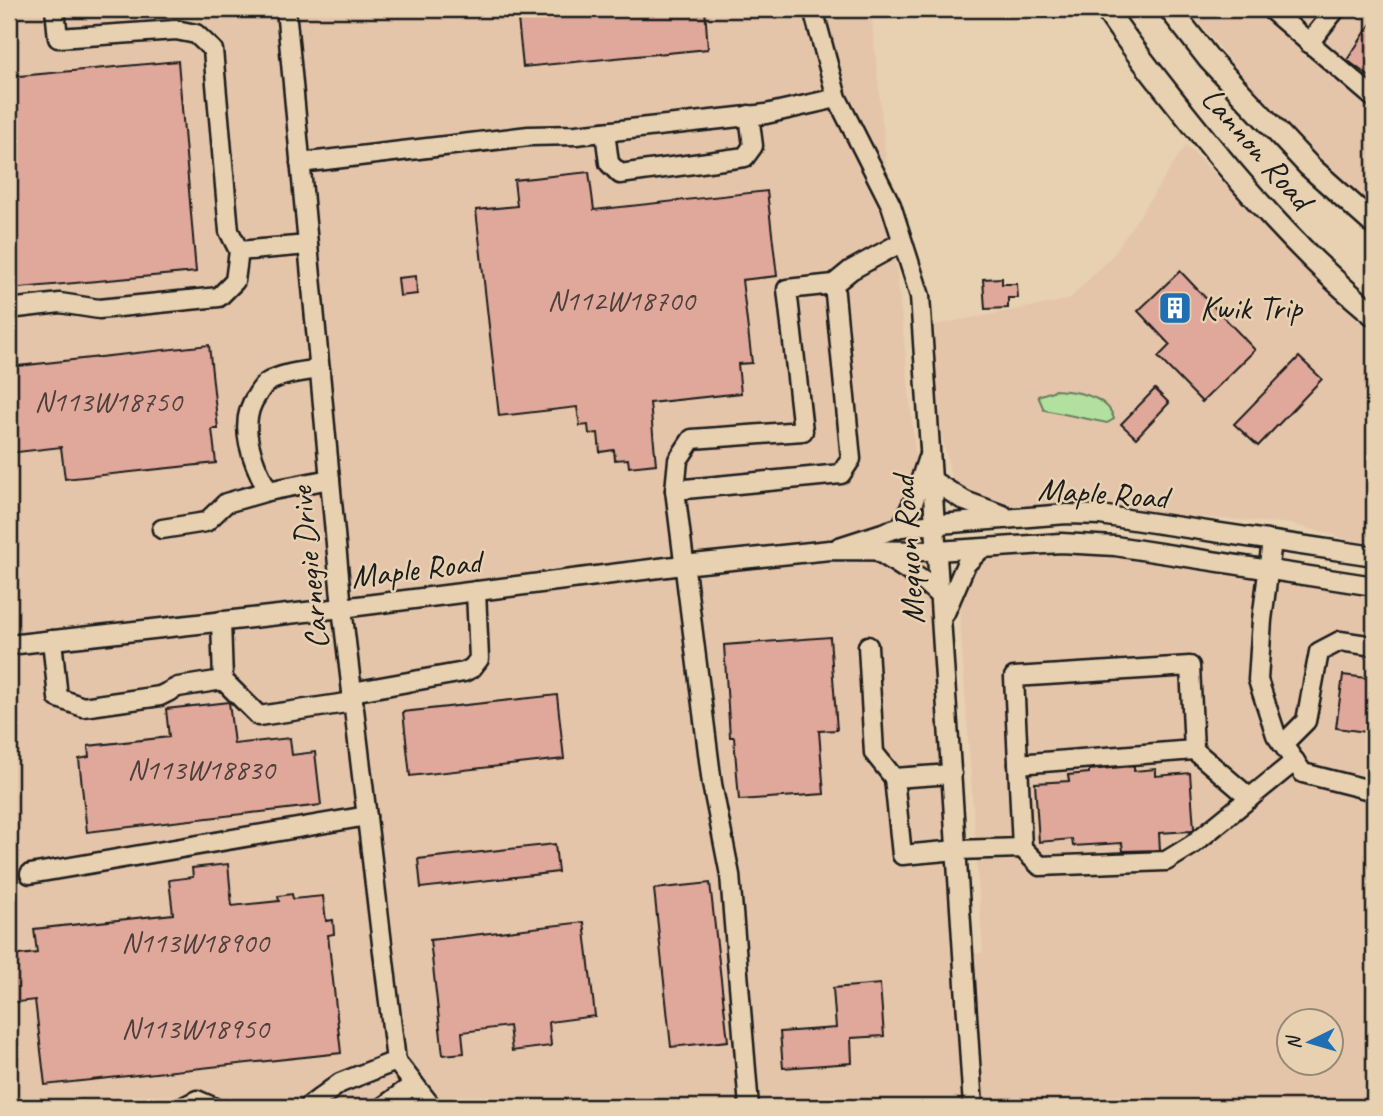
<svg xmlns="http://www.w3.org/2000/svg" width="1383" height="1116" font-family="Caveat,sans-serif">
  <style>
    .built { fill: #e5c5aa; fill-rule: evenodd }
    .green { fill: #b1e09f; stroke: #667e5e; stroke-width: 2 }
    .building { fill: #e0a89a; stroke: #1c1c1c; stroke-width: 2 }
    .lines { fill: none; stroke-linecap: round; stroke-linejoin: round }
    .minor-casing { stroke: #1c1c1c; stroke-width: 23 }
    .major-casing { stroke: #1c1c1c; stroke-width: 26 }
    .minor { stroke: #e7d1b1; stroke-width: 18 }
    .major { stroke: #e7d1b1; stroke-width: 21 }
    .labels { text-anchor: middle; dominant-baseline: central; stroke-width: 5; stroke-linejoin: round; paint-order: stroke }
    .number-label { font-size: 30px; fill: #4d3f3c }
    .street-label { font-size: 33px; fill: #1c1c1c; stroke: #e7d1b1 }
    .poi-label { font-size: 33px; fill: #1c1c1c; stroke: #e7d1b1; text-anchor: start }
  </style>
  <rect width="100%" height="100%" fill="#e7d1b1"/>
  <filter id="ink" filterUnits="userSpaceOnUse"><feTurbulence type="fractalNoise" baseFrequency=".0143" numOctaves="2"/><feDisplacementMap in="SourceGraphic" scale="14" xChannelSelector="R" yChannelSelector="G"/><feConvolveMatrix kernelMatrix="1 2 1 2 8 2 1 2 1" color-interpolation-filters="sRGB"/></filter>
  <g filter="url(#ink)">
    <g class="built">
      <path d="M9 9H871L937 672 958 953H983L960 621 961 596 967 576 982 559 1068 553 1103 554 1374 594V1107H9ZM1288 1021H1330V1064H1288Z"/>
      <polygon points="1188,9 1374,9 1374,207 1345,181 1356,208 1288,125 1249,84"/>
      <polygon points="1186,145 1336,295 1374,330 1374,546 1291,524 1173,515 1110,507 1002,506 962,492 952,482 941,432 934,325 1068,300 1114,254"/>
    </g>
    <path class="green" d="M1055 390C1076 391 1108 395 1114 419L1107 423 1044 410 1038 396Z"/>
    <g class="building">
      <polygon points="517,9 705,9 708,49 523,67"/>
      <polygon points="1374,19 1374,80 1347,60"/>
      <polygon points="178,61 196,272 9,289 9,77"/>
      <polygon points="589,172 594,210 767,191 777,276 742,280 752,363 738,364 741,393 650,403 656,464 629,467 628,459 615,460 614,450 600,452 598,433 589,434 588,425 580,426 577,407 499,416 476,210 517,206 514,180"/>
      <polygon points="1180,271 1255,350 1202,402 1158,357 1170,345 1138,311"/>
      <polygon points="416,276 417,294 400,296 398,278"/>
      <polygon points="1002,278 1002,284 1017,284 1018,298 1008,298 1008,308 985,309 983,279"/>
      <polygon points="209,345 218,429 212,429 216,463 65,479 61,447 9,453 9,367"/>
      <polygon points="1299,357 1322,379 1258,446 1234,424"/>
      <polygon points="1155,389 1169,403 1136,438 1121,424"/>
      <polygon points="830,637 837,730 819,731 824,794 739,800 734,737 730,737 724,645"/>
      <polygon points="1343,675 1374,679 1374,733 1336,728"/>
      <polygon points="557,695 564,759 410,776 403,712"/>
      <polygon points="229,702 234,744 290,738 292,755 315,752 321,805 87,832 79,759 89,757 88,746 169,737 166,709"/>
      <polygon points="1134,766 1134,771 1156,769 1156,776 1190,773 1194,829 1191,831 1159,833 1160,850 1123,851 1122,843 1073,846 1072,839 1039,842 1035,783 1069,781 1068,775 1089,773 1089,770"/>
      <polygon points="555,844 558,872 421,888 418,859"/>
      <polygon points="228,864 232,906 279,901 278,896 292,894 293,899 323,896 326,921 333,920 334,934 328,935 341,1053 45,1085 35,1000 9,1003 9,956 37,953 34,929 173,914 169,880 193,877 192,868"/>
      <polygon points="710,883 728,1041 671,1047 654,889"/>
      <polygon points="584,922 595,1016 549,1022 551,1046 512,1051 509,1026 462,1032 464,1053 443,1055 430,940"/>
      <polygon points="880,984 884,1036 851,1038 852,1063 783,1068 780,1032 836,1028 833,988"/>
    </g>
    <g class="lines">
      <defs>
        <g id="minor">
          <polyline points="55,9 58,38 176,30 196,34 213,50 229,231 239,251"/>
          <polyline points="286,9 342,608 396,1061 432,1107"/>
          <polyline points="813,9 837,98 891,205 920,296 973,1107"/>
          <polyline points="1270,9 1374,98"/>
          <polyline points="1309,43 1336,9"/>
          <polyline points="605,132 609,163 620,174 745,157 753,146 749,115"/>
          <polyline points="300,163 529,136 576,135 766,114 837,98"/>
          <polyline points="9,309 60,303 99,309 219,297 235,281 239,251 308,245"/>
          <polyline points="933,481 965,501 1003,515"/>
          <polyline points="675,490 841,474 851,459 834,284 851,270 902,242"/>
          <path d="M268 491C253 463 236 424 257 395 260 390 263 385 268 382 283 373 302 372 320 369"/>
          <polyline points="901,527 914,500 927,460"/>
          <polyline points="162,529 206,522 226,503 268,491 330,479"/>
          <polyline points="1272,541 1262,620 1258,680 1276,735 1303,773 1374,791"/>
          <polyline points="839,547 901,527 1067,514 1100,515 1374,556"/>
          <polyline points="879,552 922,580 941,597"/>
          <polyline points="945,613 966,564 981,549"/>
          <polyline points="221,621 223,680"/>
          <polyline points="52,640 58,698 83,707 160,696 178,687 223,680 259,716 353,702"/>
          <polyline points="9,645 342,608 683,565 830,550 937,551 1061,543 1115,546 1374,586"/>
          <polyline points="868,646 874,753 894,778"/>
          <polyline points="352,692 464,672 472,668 479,659 476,591"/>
          <polyline points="1283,744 1306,721 1319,652 1340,641 1374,646"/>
          <polyline points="1018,764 1194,750"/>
          <polyline points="952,774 894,778 902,855 957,850 1022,848 1040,866 1166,861 1192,845 1295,761"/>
          <polyline points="1022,848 1014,677 1190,666 1194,750 1250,798"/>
          <polyline points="30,874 367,816"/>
          <polyline points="183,1107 197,1100 213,1107"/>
          <polyline points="308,1107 340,1083 396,1061"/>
          <polyline points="383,1107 414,1084"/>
          <polyline points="749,1107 730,875 712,784 675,490 678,460 692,439 803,431 787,289 834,284"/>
        </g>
        <g id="major">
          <path d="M1106 9C1129 45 1156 78 1183 112 1241 185 1303 256 1374 315"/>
          <polyline points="1170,9 1209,59 1309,166 1374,224"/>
        </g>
      </defs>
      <use href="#minor" class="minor-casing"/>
      <use href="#major" class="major-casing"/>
      <use href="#minor" class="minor"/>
      <use href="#major" class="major"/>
    </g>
  </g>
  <defs>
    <symbol id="building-square" viewBox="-11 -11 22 22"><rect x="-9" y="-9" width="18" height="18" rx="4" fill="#1f6fb2" stroke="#e7d1b1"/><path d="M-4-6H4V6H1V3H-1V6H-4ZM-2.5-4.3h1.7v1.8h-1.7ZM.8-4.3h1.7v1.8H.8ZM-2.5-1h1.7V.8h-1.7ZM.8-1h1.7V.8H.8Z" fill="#fff"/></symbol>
  </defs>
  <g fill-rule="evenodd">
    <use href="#building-square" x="1156" y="289" width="38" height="38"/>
  </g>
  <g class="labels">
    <g class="number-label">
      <text x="621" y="300">N112W18700</text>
      <text x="108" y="401">N113W18750</text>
      <text x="201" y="769">N113W18830</text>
      <text x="195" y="942">N113W18900</text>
      <text x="195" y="1028">N113W18950</text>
    </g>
    <g class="street-label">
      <text transform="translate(1257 148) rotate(49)">Lannon Road</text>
      <text transform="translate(1103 493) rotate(4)">Maple Road</text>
      <text transform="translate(908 550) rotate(-94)">Mequon Road</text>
      <text transform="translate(309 568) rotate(-96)">Carnegie Drive</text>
      <text transform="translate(416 569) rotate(-7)">Maple Road</text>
    </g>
    <g class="poi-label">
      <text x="1200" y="308">Kwik Trip</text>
    </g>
  </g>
  <rect width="1383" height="1116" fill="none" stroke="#e7d1b1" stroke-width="35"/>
  <rect x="18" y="18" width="1348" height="1081" fill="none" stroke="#1c1c1c" stroke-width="2.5" filter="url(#ink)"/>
  <g transform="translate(1310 1042) rotate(265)"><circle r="33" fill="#e7d1b1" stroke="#968975" stroke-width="2"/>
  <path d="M0-5L12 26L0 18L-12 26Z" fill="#1f6fb2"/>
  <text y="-10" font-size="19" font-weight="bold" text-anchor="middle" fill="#1c1c1c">N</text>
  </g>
</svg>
